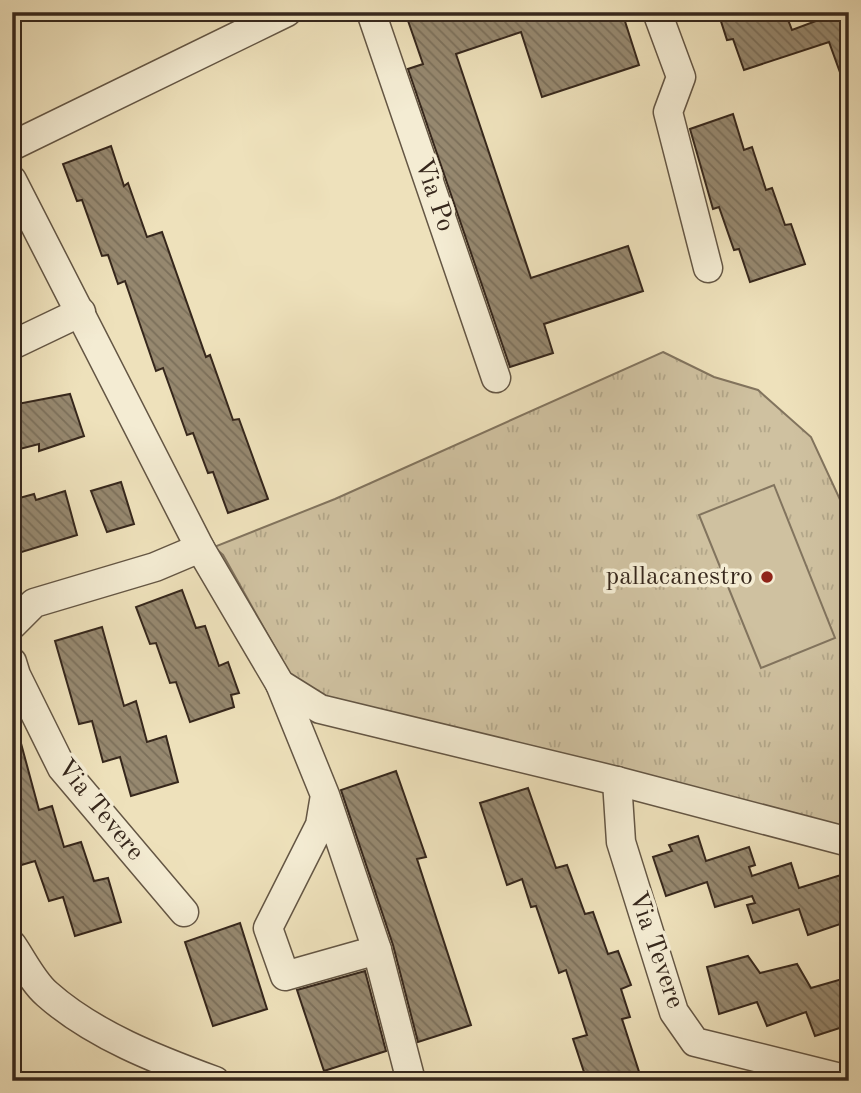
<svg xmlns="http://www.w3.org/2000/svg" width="861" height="1093" font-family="'Old Standard TT',serif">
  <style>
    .grass { fill: url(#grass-tufts); stroke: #82745e; stroke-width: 2 }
    .pitch { fill: #cfc1a0; stroke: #82745e; stroke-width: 2 }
    .building { fill: url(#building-back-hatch); stroke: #36271c; stroke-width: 2 }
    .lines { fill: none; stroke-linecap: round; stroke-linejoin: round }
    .minor-casing { stroke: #645644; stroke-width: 31 }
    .minor { stroke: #f4ecd3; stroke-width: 28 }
    .poi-dot { fill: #8f2418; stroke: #f4ecd3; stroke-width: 2.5 }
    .labels { text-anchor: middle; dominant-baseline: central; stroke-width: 7; stroke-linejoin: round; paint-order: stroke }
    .street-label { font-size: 26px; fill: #36271c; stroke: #f4ecd3 }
    .poi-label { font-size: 26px; fill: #36271c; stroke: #f4ecd3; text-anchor: end }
  </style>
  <defs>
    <pattern id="grass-tufts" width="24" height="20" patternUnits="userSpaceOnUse" patternTransform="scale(1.75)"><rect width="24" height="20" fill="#cfc1a0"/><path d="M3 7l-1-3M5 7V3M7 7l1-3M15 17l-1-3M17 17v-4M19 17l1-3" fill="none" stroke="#b2a689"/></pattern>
    <pattern id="building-back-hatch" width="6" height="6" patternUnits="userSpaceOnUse" patternTransform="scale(1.75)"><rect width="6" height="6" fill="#96886f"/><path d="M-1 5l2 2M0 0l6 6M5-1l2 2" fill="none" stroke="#7b6f5a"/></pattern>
  </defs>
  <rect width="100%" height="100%" fill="#eee1bb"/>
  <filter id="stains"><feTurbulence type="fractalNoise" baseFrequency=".00286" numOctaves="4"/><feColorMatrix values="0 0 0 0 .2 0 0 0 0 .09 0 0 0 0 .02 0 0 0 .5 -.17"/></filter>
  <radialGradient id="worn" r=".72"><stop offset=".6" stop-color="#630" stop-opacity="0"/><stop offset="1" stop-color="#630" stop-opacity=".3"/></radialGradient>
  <polygon class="grass" points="663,352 714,377 758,390 811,437 849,519 849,854 314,717 223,555 214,547 335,499"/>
  <polygon class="pitch" points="774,485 835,638 761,668 699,515"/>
  <g class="building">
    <polygon points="405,12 622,12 639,65 542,97 521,32 456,54 531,278 628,246 643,291 544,324 553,353 510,367 408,69 423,64"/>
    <polygon points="718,12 785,12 792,30 840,12 849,12 849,88 846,89 829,42 744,70 733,39 727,40"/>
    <polygon points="733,114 744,150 752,147 766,190 772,188 785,225 791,224 805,264 750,282 739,249 734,250 719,207 713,209 690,129"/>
    <polygon points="111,146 124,186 128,183 147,237 162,232 206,357 210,355 233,420 239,419 268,499 228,513 213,472 208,473 193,433 187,435 163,368 156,371 125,281 118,284 108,255 102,256 82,200 77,201 63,164"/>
    <polygon points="70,394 84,436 39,451 39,444 12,451 12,405"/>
    <polygon points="121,482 134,524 107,532 91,491"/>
    <polygon points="65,491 77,535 12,555 12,500 34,494 36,500"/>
    <polygon points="182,590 196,628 205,626 219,666 228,662 239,693 231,695 234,707 190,722 176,682 170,683 156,643 150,644 136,607"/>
    <polygon points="102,627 124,706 136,701 147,742 166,736 178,782 131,796 120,757 103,762 92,721 79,724 55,641"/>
    <polygon points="19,736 39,810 52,806 64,847 81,842 94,881 108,878 121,922 75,936 63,897 49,901 35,861 18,866 12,844 12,737"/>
    <polygon points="396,771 426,857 417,859 471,1025 418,1042 393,945 341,790"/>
    <polygon points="528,788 556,868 567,865 585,914 593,912 608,954 618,951 631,985 621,989 630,1017 622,1019 642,1081 587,1081 573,1039 587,1035 566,970 559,973 536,906 531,907 522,879 507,885 480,803"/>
    <polygon points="698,836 706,861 749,847 755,865 749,867 752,876 791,863 799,888 841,875 849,901 849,921 808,935 799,909 753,923 747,905 755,903 752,896 715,907 707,882 666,896 653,857 672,851 669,845"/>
    <polygon points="240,923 267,1009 213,1026 185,942"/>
    <polygon points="748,956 760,973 797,964 811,988 849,977 849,1025 815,1036 806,1012 767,1026 757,1002 719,1014 707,967"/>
    <polygon points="365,971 386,1051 324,1071 297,990"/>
  </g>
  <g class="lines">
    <defs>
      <g id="minor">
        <polyline points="371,12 496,378"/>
        <polyline points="657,12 681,77 668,112 708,268"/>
        <polyline points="12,146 287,12"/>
        <polyline points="12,180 200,548 280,684 320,709 617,781 849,842"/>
        <polyline points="12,345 81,312"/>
        <polyline points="12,625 34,603 155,567 200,548"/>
        <polyline points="12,662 16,675 62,768 184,912"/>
        <polyline points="280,684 325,795 320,825 268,928 285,976 377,950 325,795"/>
        <polyline points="617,781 621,842 674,1012 695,1042 849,1080"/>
        <path d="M12 945C23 961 33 982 47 994 93 1035 158 1060 215 1081"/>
        <polyline points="377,950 411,1081"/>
      </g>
    </defs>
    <use href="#minor" class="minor-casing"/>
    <use href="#minor" class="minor"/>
  </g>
  <circle class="poi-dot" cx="767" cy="577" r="7"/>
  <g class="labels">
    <g class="street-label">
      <text transform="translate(434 195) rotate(71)">Via Po</text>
      <text transform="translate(100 810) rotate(51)">Via Tevere</text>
      <text transform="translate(656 950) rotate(71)">Via Tevere</text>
    </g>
    <g class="poi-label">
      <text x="753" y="577">pallacanestro</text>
    </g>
  </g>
  <rect width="861" height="1093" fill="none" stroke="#eee1bb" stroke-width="42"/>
  <rect x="14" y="14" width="833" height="1065" fill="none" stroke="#36271c" stroke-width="3.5"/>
  <rect x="21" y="21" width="819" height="1051" fill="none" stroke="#36271c" stroke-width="2"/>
  <rect width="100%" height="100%" filter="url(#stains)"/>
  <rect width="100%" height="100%" fill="url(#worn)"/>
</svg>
